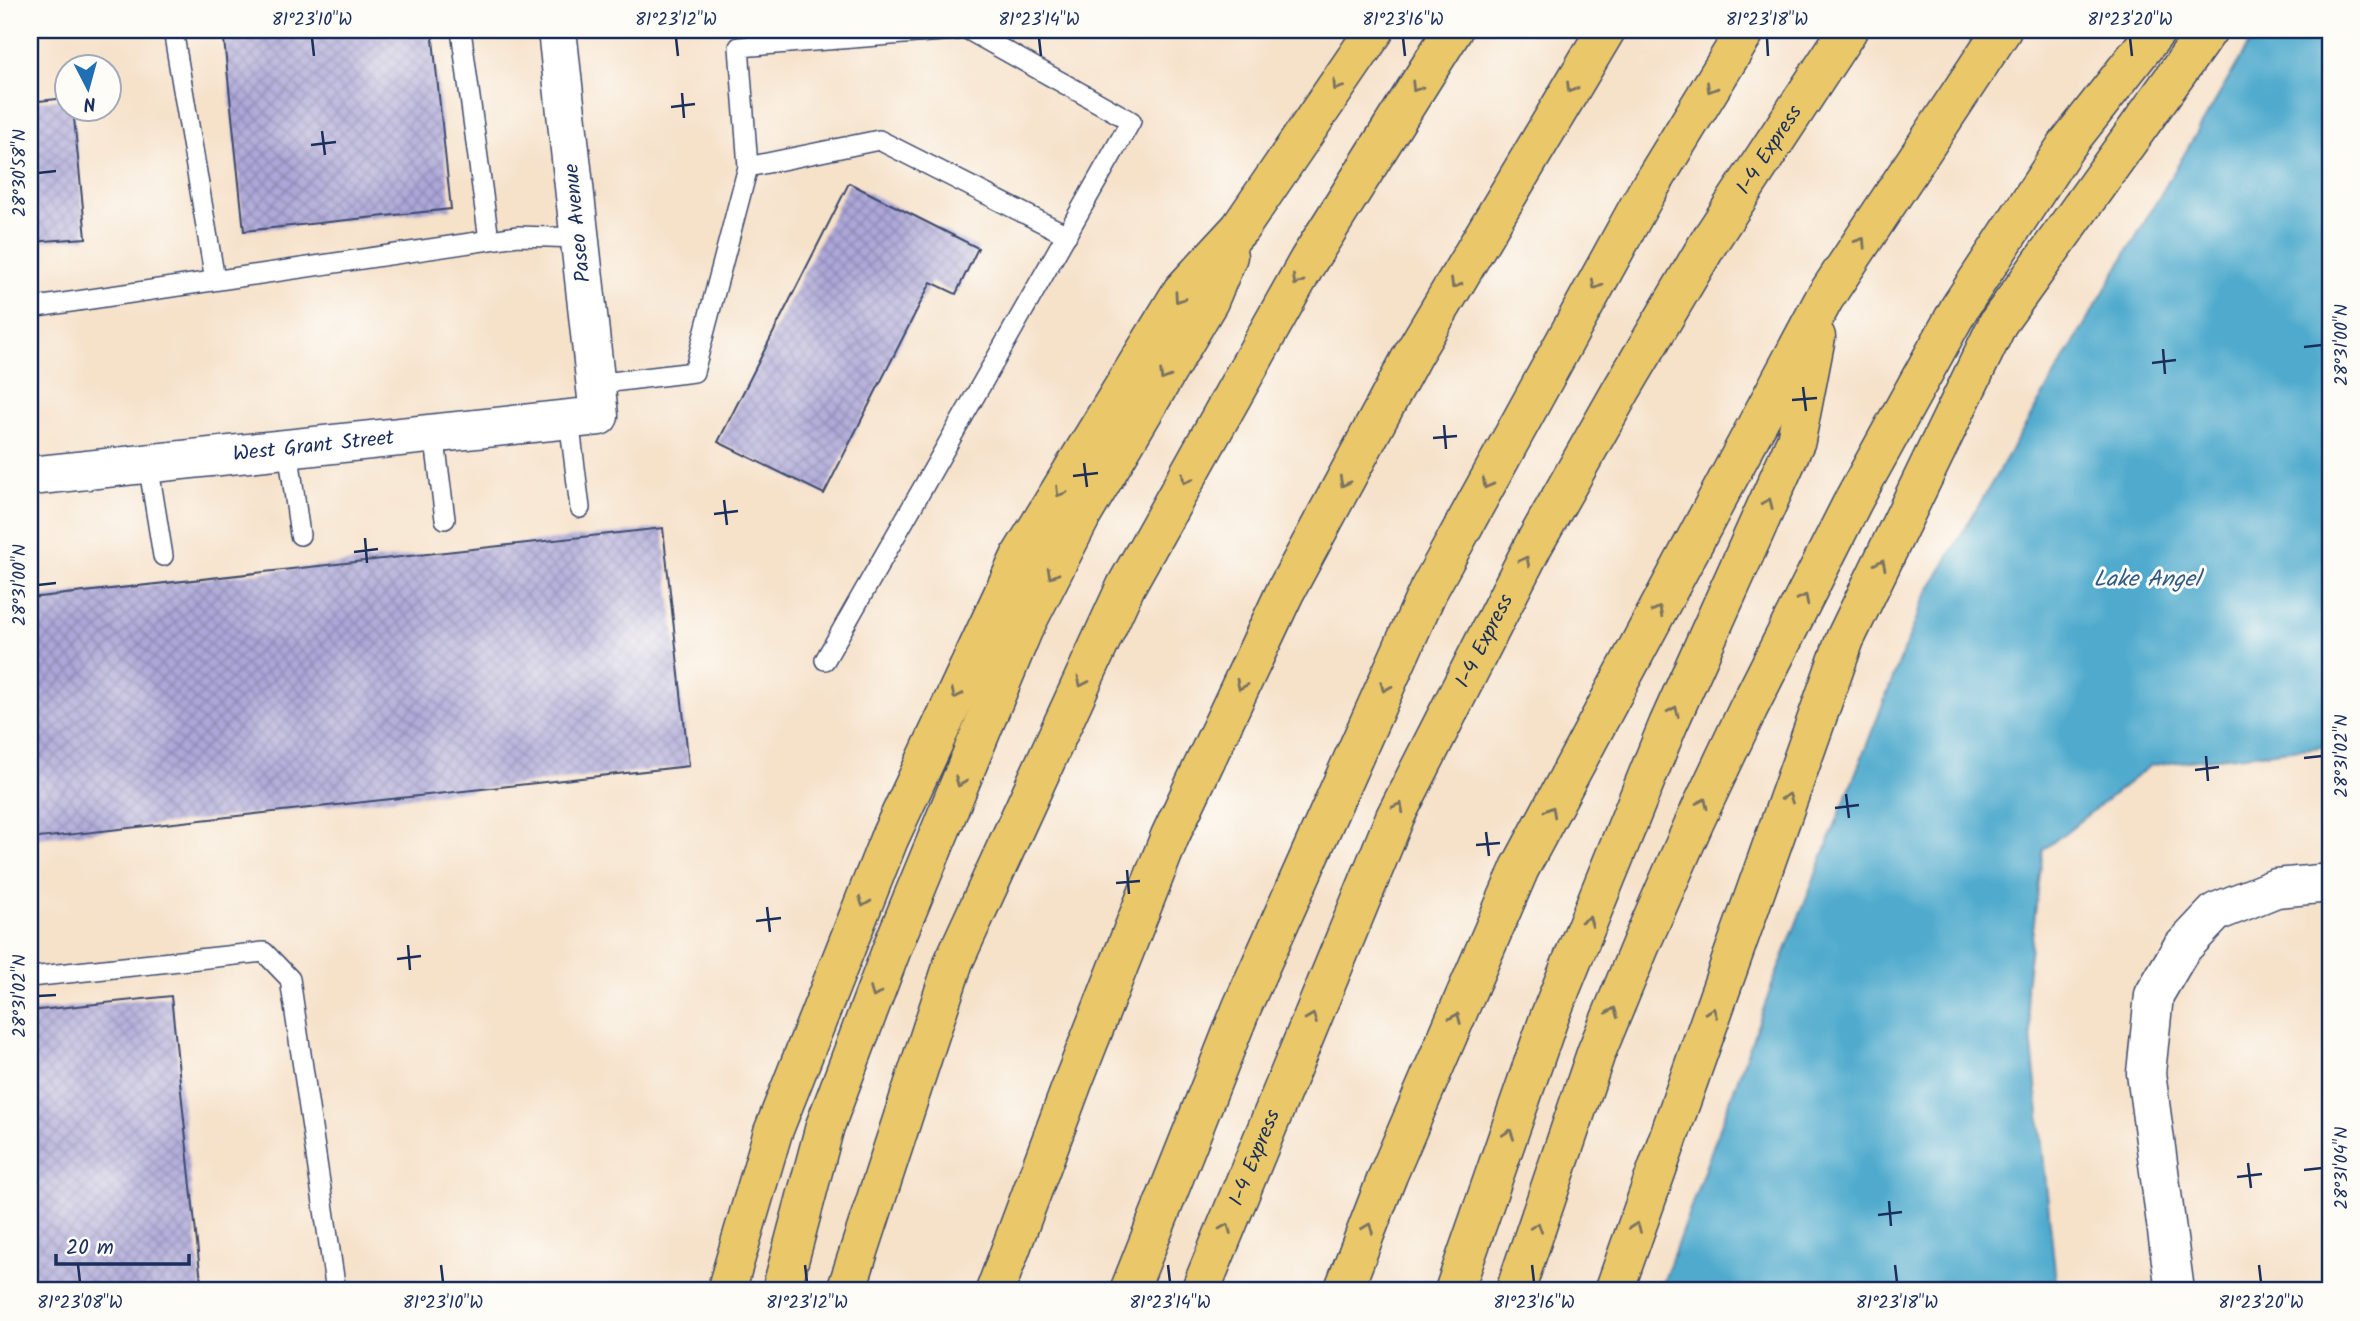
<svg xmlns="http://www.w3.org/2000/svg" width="2360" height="1321" font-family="Kalam,sans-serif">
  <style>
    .water { fill: #50aacd; stroke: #366c96; stroke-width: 2 }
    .building { fill: url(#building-cross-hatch) }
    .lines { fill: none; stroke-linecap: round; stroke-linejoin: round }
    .service-casing { stroke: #3c4a6e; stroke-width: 22 }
    .minor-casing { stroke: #3c4a6e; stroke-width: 41 }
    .motorway-casing { stroke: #3c4a6e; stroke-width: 41 }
    .service { stroke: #fff; stroke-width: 19 }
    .minor { stroke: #fff; stroke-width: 38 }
    .motorway { stroke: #eac769; stroke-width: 38 }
    .oneway { stroke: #787363 }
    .ticks { fill: none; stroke: #1b2f5e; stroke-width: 2.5 }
    .labels { text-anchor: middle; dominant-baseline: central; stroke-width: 6; stroke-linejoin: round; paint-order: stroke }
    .street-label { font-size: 21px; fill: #1b2f5e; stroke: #fdfcf7 }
    .water-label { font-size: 23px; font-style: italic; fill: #2e5a85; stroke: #fdfcf7 }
    .neatline { fill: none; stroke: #1b2f5e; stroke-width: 2.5 }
    .ticks-label { font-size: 18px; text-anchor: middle; fill: #1b2f5e }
  </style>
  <defs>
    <pattern id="building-cross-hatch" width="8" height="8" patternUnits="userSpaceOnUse" patternTransform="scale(1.75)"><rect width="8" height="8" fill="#ada7d8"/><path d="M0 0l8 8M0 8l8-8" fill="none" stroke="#8c88b2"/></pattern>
  </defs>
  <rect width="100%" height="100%" fill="#fdfcf7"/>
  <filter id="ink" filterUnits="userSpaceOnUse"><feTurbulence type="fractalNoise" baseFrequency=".0143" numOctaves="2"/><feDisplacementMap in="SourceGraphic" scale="14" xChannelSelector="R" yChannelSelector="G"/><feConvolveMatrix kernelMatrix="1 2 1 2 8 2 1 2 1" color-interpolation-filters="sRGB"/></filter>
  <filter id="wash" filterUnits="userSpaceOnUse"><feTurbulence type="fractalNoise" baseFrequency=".00686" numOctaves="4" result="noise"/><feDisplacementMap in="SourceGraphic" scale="28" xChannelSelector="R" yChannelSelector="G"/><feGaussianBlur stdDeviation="1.57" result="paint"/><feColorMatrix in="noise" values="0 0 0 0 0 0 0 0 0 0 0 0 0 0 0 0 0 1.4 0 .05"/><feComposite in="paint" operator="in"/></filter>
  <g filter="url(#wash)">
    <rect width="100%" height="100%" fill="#f6e1c9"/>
    <polygon class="water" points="2257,30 2330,30 2330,746 2151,765 2043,850 2026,986 2057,1291 1660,1291 1774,980 1925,597"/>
    <g id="blocks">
      <g class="building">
        <polygon points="223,30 432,30 451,209 244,231"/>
        <polygon points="66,98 66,108 73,108 86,238 30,242 30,102"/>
        <polygon points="849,183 978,248 956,294 931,282 824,494 718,442"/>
        <polygon points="663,528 689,766 30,839 30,598"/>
        <polygon points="171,996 202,1291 30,1291 30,1011"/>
      </g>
    </g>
  </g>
  <g filter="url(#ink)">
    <use href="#blocks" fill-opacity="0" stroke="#3c4a6e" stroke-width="2"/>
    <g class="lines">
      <defs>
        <g id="service">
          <polyline points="173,30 215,280"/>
          <polyline points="461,30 489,240"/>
          <polyline points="748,167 879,140 1067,235"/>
          <polyline points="30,308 518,236 579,238"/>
          <polyline points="595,384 694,372 748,167 739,47 955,30"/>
          <polyline points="569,419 580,508"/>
          <polyline points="434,433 445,519"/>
          <polyline points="288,448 300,535"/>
          <polyline points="148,463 163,556"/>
          <polyline points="825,660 1131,121 968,30"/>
          <polyline points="30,977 264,952 290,979 336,1291"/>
        </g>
        <g id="minor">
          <path id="s1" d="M30 476 599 416 557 30"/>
          <polyline points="2175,1291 2146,1073 2154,995 2181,949 2216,912 2276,888 2330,883"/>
        </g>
        <g id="motorway">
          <polyline points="726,1291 773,1132 889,839 1021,555 1182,291 1240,228 1375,30"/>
          <polyline points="781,1291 825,1126 894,943 1023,630 1082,515 1209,301 1228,256"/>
          <polyline points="846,1291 954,961 1126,586 1308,261 1453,30"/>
          <polyline points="995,1291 1073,1082 1170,836 1285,592 1413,354 1606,30"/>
          <polyline points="1129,1291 1242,1007 1428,591 1645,195 1746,30"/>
          <path id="s2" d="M1200 1291 1395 817 1533 546 1622 389 1709 242 1848 30"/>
          <polyline points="1343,1291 1388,1175 1520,868 1824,299 2002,30"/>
          <polyline points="1454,1291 1549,1018 1668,725 1796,440 1816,337"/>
          <polyline points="1515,1291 1596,1053 1641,944 1695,821 1748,709 1854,499 1960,307 2066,146 2157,30"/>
          <polyline points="1614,1291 1845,639 1998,323 2208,30"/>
        </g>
      </defs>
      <use href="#service" class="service-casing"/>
      <use href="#minor" class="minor-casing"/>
      <use href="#motorway" class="motorway-casing"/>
      <use href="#service" class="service"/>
      <use href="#minor" class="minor"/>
      <use href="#motorway" class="motorway"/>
    </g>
    <defs><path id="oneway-chevron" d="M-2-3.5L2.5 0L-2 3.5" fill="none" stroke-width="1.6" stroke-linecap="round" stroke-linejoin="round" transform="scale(1.75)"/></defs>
    <g class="oneway">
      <use href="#oneway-chevron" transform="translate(1337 86) rotate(124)"/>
      <use href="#oneway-chevron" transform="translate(1416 87) rotate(122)"/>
      <use href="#oneway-chevron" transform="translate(1571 88) rotate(121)"/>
      <use href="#oneway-chevron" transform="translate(1711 88) rotate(121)"/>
      <use href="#oneway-chevron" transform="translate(1861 242) rotate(-57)"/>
      <use href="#oneway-chevron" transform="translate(1297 281) rotate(119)"/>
      <use href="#oneway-chevron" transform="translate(1455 284) rotate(121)"/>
      <use href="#oneway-chevron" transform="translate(1596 285) rotate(119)"/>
      <use href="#oneway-chevron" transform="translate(1179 298) rotate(124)"/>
      <use href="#oneway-chevron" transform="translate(1164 376) rotate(121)"/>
      <use href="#oneway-chevron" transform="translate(1186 479) rotate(119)"/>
      <use href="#oneway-chevron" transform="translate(1344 482) rotate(118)"/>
      <use href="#oneway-chevron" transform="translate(1487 484) rotate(119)"/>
      <use href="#oneway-chevron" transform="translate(1060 492) rotate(122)"/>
      <use href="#oneway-chevron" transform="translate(1768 503) rotate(-66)"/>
      <use href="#oneway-chevron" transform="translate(1525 561) rotate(-63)"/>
      <use href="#oneway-chevron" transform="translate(1881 564) rotate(-64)"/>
      <use href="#oneway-chevron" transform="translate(1052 574) rotate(117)"/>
      <use href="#oneway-chevron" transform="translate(1804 599) rotate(-63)"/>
      <use href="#oneway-chevron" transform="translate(1658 611) rotate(-62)"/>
      <use href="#oneway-chevron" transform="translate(1082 682) rotate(115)"/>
      <use href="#oneway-chevron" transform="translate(1241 685) rotate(115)"/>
      <use href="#oneway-chevron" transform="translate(1385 687) rotate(114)"/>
      <use href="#oneway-chevron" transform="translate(956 694) rotate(116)"/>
      <use href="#oneway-chevron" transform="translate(1674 711) rotate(-66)"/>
      <use href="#oneway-chevron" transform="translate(960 782) rotate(112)"/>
      <use href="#oneway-chevron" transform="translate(1788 798) rotate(-70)"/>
      <use href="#oneway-chevron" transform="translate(1703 803) rotate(-65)"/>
      <use href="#oneway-chevron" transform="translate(1399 807) rotate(-63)"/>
      <use href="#oneway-chevron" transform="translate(1551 811) rotate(-62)"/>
      <use href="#oneway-chevron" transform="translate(864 902) rotate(111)"/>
      <use href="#oneway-chevron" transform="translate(1588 921) rotate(-68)"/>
      <use href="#oneway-chevron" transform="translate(875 993) rotate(111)"/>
      <use href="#oneway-chevron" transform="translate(1613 1012) rotate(-68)"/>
      <use href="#oneway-chevron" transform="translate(1712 1012) rotate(-70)"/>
      <use href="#oneway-chevron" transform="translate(1312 1018) rotate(-68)"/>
      <use href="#oneway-chevron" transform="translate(1456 1018) rotate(-67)"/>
      <use href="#oneway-chevron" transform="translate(1509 1134) rotate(-71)"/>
      <use href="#oneway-chevron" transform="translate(1537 1227) rotate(-71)"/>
      <use href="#oneway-chevron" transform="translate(1636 1227) rotate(-70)"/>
      <use href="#oneway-chevron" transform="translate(1226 1228) rotate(-68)"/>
      <use href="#oneway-chevron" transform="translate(1368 1228) rotate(-69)"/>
    </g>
  </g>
  <path class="ticks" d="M312 38 314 56M676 38 678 56M1039 38 1041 56M1403 38 1405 56M1767 38 1768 56M2130 38 2132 56M682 93 684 118M671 107 695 104M322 131 325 155M311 145 336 142M38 173 56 171M2304 347 2322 345M2163 349 2165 374M2152 363 2176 360M1803 387 1806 411M1792 400 1817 398M1444 425 1446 449M1433 438 1457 436M1084 463 1087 487M1073 476 1098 473M724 500 727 525M714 514 738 511M365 538 367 563M354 552 378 549M38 585 56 583M2206 756 2208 781M2304 758 2322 756M2195 770 2219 767M1846 794 1849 818M1835 808 1859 805M1486 832 1489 856M1476 845 1500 843M1127 870 1129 894M1116 883 1140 881M767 907 770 932M756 921 781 918M408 945 410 970M397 959 421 956M38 996 56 995M2248 1163 2251 1188M2304 1170 2322 1168M2237 1177 2262 1174M1889 1201 1891 1226M1878 1215 1902 1212M78 1265 80 1282M441 1265 443 1282M805 1265 807 1282M1168 1265 1170 1282M1532 1265 1534 1282M1895 1265 1897 1282M2259 1265 2261 1282"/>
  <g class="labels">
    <g class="street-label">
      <text stroke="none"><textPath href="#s2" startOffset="1278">I-4 Express</textPath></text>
      <text transform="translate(578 223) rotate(-96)">Paseo Avenue</text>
      <text stroke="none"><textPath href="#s1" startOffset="285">West Grant Street</textPath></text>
      <text stroke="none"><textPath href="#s2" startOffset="710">I-4 Express</textPath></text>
      <text stroke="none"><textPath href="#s2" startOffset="144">I-4 Express</textPath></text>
    </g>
    <g class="water-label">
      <text x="2147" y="580">Lake Angel</text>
    </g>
  </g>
  <rect width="2360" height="1321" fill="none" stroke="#fdfcf7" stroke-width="77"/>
  <g transform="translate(88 88) rotate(174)"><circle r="33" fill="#fdfcf7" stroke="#a3aaba" stroke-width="2"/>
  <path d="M0-5L12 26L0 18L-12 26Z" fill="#1f6fb2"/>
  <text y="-10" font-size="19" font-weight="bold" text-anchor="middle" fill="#1b2f5e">N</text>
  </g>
  <path d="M56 1254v10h133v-10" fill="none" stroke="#1b2f5e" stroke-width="3.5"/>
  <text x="66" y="1254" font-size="21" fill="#1b2f5e" stroke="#fdfcf7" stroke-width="5" paint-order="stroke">20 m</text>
  <rect x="38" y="38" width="2284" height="1244" class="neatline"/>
  <g class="ticks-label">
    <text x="312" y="25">81°23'10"W</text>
    <text x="676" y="25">81°23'12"W</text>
    <text x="1039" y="25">81°23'14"W</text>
    <text x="1403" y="25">81°23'16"W</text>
    <text x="1767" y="25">81°23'18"W</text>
    <text x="2130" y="25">81°23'20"W</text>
    <text transform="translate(19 173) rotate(-90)" y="6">28°30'58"N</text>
    <text transform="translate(2341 345) rotate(-90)" y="6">28°31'00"N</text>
    <text transform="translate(19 585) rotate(-90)" y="6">28°31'00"N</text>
    <text transform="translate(2341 756) rotate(-90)" y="6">28°31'02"N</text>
    <text transform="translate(19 996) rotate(-90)" y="6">28°31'02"N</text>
    <text transform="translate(2341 1168) rotate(-90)" y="6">28°31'04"N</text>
    <text x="80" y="1308">81°23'08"W</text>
    <text x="443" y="1308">81°23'10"W</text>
    <text x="807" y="1308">81°23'12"W</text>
    <text x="1170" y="1308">81°23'14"W</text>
    <text x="1534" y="1308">81°23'16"W</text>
    <text x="1897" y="1308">81°23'18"W</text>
    <text x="2261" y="1308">81°23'20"W</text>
  </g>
</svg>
